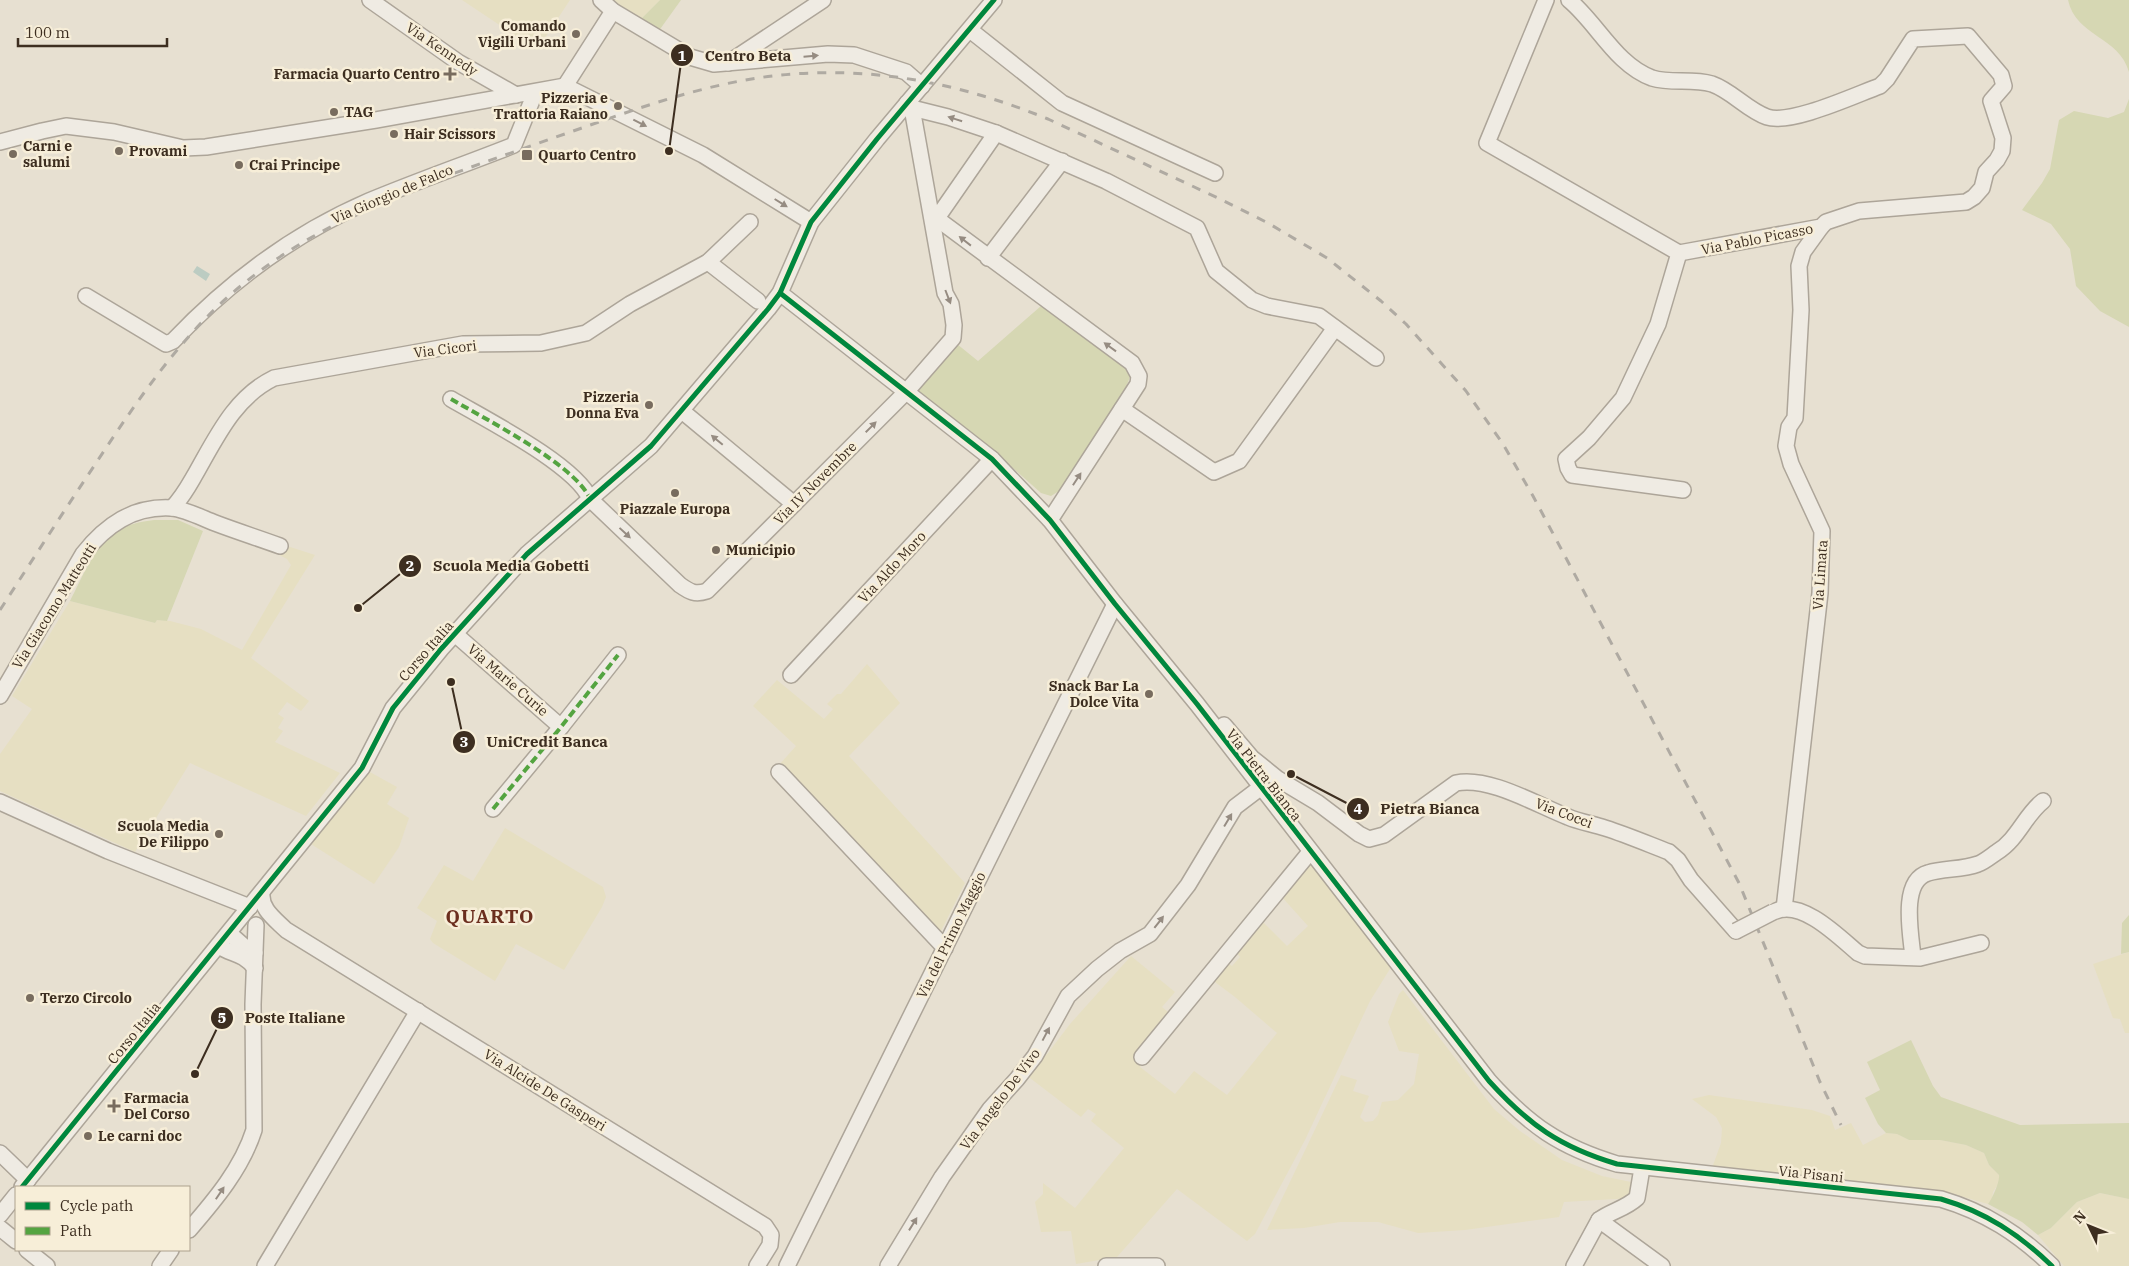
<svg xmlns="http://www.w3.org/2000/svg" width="2129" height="1266" font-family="'IBM Plex Serif',serif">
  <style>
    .farmland { fill: #e6dfc2 }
    .green { fill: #d6d7b3 }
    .water { fill: #bcccc2 }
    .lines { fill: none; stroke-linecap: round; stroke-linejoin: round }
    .minor-casing { stroke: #ada599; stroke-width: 18 }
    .minor { stroke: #efebe3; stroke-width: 15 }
    .rail { stroke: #afaaa2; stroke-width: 3; stroke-dasharray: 9 9; stroke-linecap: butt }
    .minor-bridge-casing { stroke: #ada599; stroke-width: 18; stroke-linecap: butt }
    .minor-bridge { stroke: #efebe3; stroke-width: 15 }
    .quiet { stroke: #54a441; stroke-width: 4; stroke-dasharray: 8 4; stroke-linecap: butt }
    .cycleway-casing { stroke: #f7eed8; stroke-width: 8 }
    .cycleway { stroke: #00873e; stroke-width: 5 }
    .oneway { fill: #968c82 }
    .poi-dot { fill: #786c5e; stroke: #f7eed8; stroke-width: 2 }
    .labels { text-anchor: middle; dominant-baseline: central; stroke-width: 5; stroke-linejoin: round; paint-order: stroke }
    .poi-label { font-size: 14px; font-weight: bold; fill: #3d2e20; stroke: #f7eed8; text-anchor: start }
    .street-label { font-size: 14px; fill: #3d2e20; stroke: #f7eed8 }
    .district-label { font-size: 19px; font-weight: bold; letter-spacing: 1px; fill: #6b2e1e; stroke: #f7eed8 }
    .leader { fill: none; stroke: #3d2e20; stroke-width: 2 }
    .callout-dot { fill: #3d2e20; stroke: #f7eed8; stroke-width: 2 }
    .mark-label { font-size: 15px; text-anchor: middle; font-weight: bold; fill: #fff }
    .callout-label { font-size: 15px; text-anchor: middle; font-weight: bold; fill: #3d2e20; stroke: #f7eed8; stroke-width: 5; stroke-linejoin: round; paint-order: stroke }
  </style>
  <rect width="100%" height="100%" fill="#e7e0d1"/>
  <g class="farmland">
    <polygon points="462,0 570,0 537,50"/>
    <polygon points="611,0 660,0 641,19"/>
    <polygon points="284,545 315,555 251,658 309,701 301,711 287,702 278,714 284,718 278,728 283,731 275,742 340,773 306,816 190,763 135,852 0,791 0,754 32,709 12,696 70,601 155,623 157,620 170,621 201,629 242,650 291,565 287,559 279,555"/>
    <polygon points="867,664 900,703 849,756 965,883 939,935 779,765 796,746 753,706 777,680 824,719 833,709 827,704 837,694 841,694"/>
    <polygon points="368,771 397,787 387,804 409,818 399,847 374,884 311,844"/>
    <polygon points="505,828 603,887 606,897 602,907 564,970 516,944 495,981 433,943 430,939 437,921 417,908 444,865 473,881"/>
    <polygon points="1311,861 1393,964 1370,1001 1305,1140 1255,1234 1247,1241 1177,1189 1117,1257 1076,1264 1071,1231 1041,1232 1035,1202 1043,1194 1043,1183 1075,1208 1124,1148 1091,1121 1096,1114 1088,1109 1081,1117 1026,1075 1048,1053 1070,1024 1131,956 1175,992 1162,1007 1173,1016 1140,1067 1175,1094 1194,1071 1227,1095 1277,1033 1235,997 1211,979 1226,962 1232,966 1240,957 1236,952 1259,918 1287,946 1308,926 1281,896"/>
    <polygon points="2129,952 2129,1033 2125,1033 2120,1019 2113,1018 2093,964"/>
    <polygon points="1403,990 1494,1109 1520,1131 1562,1160 1602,1176 1631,1182 1635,1190 1633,1198 1564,1202 1559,1217 1465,1230 1418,1233 1378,1222 1340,1222 1304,1228 1267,1230 1341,1075 1357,1080 1353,1091 1369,1096 1360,1117 1365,1122 1373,1121 1378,1115 1382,1102 1398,1100 1414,1084 1419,1054 1399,1051 1388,1022 1399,994"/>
    <polygon points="1709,1095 1812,1110 1830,1116 1835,1130 1851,1123 1863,1145 1886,1133 1897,1134 1909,1140 1940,1140 1966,1145 1984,1153 1989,1165 1999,1175 2000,1181 1993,1192 1992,1199 1988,1204 1953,1194 1828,1182 1712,1168 1721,1143 1722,1128 1716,1117 1692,1099"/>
    <polygon points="2100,1193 2129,1199 2129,1266 2064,1266 2038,1235 2051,1228 2077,1202"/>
  </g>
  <g class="green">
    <polygon points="660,0 681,0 658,32 641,19"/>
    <path d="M2068 0H2129V72C2119 36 2076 37 2068 0Z"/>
    <polygon points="2129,99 2129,327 2100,311 2076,286 2070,249 2051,224 2022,210 2042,183 2050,169 2059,120 2074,111 2108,118 2124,112"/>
    <polygon points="1041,306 1126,369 1130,377 1126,387 1059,491 1051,496 1041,493 997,454 916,391 957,344 978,361"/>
    <path d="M154 520H178L203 531 167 621 157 620 155 623 70 601C82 578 93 549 114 533 125 524 141 522 154 520Z"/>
    <polygon points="2129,915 2129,952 2121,954 2122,923"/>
    <path d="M1911 1040 1933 1086 1941 1097 2020 1125 2129 1123V1199L2100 1193 2077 1202 2051 1228 2038 1235 2022 1222 1988 1204C1992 1199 2000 1182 1999 1175L1989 1165 1984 1153 1966 1145 1940 1140H1909L1897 1134 1886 1133 1878 1124 1865 1098 1880 1090 1867 1062Z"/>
  </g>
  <polygon class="water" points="197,266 210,274 206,281 193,272"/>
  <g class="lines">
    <defs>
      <g id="minor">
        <polyline points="370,0 458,62 516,95"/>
        <polyline points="601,0 613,11 690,57 714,64 828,54 854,55 906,72 922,86"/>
        <polyline points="1546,0 1487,143 1679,253 1658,324 1623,398 1589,438 1566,459 1568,468 1572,475 1683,490"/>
        <path d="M1569 0C1597 23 1616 65 1652 78 1671 84 1692 78 1712 84 1732 91 1747 110 1767 117 1791 125 1855 95 1880 86L1887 79 1913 39 1968 36 2001 75 2004 86 1991 101 2003 138 2002 151 1997 160 1986 172 1982 188 1974 197 1966 202 1859 211 1826 222 1821 227 1679 253"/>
        <polyline points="970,30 1062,103 1215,173"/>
        <polyline points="728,63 823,0"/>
        <polyline points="565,86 613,11"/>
        <polyline points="912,108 948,117 996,133 1106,181 1197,228 1216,271 1252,300 1267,306 1319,316 1376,358"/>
        <polyline points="0,142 42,131 66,126 114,132 183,148 206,147 376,120 565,86 703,155 811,222"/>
        <polyline points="932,215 1132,363 1139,376 1138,384 1050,520"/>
        <polyline points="937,218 996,133"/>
        <polyline points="988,258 1062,161"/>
        <polyline points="708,262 758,301"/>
        <path d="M780 293 992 459 1050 520 1115 604 1197 704 1489 1081C1529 1125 1560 1147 1617 1164L1941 1199C1985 1212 2019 1234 2052 1266"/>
        <path d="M86 296 166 344 173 341C228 283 295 233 369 201 417 181 466 164 514 145L535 93"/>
        <path d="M451 399C485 419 576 465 590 499L680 585C690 592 695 595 707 591L906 392 953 338 954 325 951 304 945 293 912 108 907 103"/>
        <polyline points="1122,409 1214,472 1239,461 1335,328"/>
        <polyline points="682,411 794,504"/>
        <path d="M172 508C183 497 189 485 196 473 217 436 235 397 274 378L463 344 541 343 586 333 630 304 708 262 750 222"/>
        <polyline points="455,634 561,727"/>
        <polyline points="791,675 992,459"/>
        <path d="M0 696 83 554C106 525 133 506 171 508 185 509 202 518 215 523 236 531 258 538 280 546"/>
        <path d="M1224 725 1252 758 1278 779 1318 803 1359 834 1369 839 1384 835 1456 783C1489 776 1537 805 1568 817 1580 822 1593 824 1605 828 1627 835 1648 844 1669 852L1678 860 1691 880 1736 931"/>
        <polyline points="779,772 945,948"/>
        <polyline points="0,802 108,851 250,907"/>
        <polyline points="493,809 561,727 618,655"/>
        <path d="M262 892C260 909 275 919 286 930L765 1226 771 1235 770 1245 757 1266"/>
        <polyline points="1784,909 1820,593 1822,531 1791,464 1786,446 1789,427 1795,418 1801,310 1799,266 1803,252 1821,227"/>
        <path d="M1776 911C1803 900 1839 937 1858 953L1865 956 1920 958 1981 943"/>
        <polyline points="229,933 246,948 255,953"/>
        <path d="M219 946C232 955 242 952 255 968"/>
        <path d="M1913 957C1911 935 1900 881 1928 873 1944 868 1962 870 1978 864 1984 862 1991 856 1997 852 2018 839 2025 815 2043 801"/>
        <polyline points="1142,1057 1310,852"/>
        <polyline points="0,1153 28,1180"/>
        <path d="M1642 1168 1637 1198C1625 1209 1611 1211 1599 1220L1662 1266"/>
        <polyline points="22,1187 362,768 393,708 441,649 527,554 651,446 768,309 780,293 811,222 877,139 994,0"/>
        <polyline points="0,1215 16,1195"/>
        <polyline points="0,1228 16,1241"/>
        <path d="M189 1230C215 1200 242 1168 254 1130L253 1004 256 925"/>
        <polyline points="27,1250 47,1266"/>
        <polyline points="160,1266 171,1250"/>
        <polyline points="265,1266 418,1011"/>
        <polyline points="787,1266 1115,604"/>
        <polyline points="888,1266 942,1177 990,1109 1017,1079 1035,1056 1068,996 1097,969 1120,951 1150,934 1188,885 1235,807 1260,788"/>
        <polyline points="1106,1266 1157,1266"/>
        <polyline points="1574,1266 1599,1220"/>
      </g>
    </defs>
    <use href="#minor" class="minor-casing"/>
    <use href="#minor" class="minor"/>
    <path class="rail" d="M0 610C31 562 62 514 94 466 131 410 169 353 218 306 312 217 436 180 556 137 640 108 723 75 813 73 895 70 972 88 1048 119L1218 198 1268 223 1327 258 1381 301 1406 324 1466 391 1503 444 1533 496 1739 883 1820 1082 1841 1125"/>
    <defs>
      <polyline id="minor-bridge" points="1736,931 1773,912"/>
    </defs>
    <use href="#minor-bridge" class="minor-bridge-casing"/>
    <use href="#minor-bridge" class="minor-bridge"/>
    <g class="quiet">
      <path d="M451 399C485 419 576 465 590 499"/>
      <polyline points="493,809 561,727 618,655"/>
    </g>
    <defs>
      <g id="cycleway">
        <path d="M780 293 992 459 1050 520 1115 604 1197 704 1489 1081C1529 1125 1560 1147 1617 1164L1941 1199C1985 1212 2019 1234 2052 1266"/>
        <polyline points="22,1187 362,768 393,708 441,649 527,554 651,446 768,309 780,293 811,222 877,139 994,0"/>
      </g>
    </defs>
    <use href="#cycleway" class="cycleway-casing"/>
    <use href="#cycleway" class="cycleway"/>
  </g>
  <defs><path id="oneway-solid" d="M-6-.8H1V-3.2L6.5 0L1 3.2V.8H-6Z" transform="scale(1.25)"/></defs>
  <g class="oneway">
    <use href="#oneway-solid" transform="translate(811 56) rotate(-5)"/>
    <use href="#oneway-solid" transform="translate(955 119) rotate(-162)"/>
    <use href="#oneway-solid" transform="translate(640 123) rotate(27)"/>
    <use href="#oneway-solid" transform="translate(781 203) rotate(32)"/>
    <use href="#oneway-solid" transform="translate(965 241) rotate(-142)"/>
    <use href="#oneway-solid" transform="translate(948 297) rotate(69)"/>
    <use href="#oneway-solid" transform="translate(1110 347) rotate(-144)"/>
    <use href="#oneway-solid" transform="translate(871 427) rotate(-45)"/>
    <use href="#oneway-solid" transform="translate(717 440) rotate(-140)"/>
    <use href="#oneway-solid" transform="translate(1077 479) rotate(-57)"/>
    <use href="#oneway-solid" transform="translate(625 533) rotate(43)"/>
    <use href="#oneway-solid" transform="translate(1228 820) rotate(-59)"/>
    <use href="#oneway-solid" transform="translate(1159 922) rotate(-52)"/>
    <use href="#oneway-solid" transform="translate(1046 1034) rotate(-62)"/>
    <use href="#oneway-solid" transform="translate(220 1193) rotate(-56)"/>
    <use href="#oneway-solid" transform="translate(913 1224) rotate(-58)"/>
  </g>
  <g class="poi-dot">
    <circle cx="576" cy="34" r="5"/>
    <path d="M447.5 66.5h5v5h5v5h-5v5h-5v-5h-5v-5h5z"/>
    <circle cx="618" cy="106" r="5"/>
    <circle cx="334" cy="112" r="5"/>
    <circle cx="394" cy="134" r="5"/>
    <circle cx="119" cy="151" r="5"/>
    <circle cx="13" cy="154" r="5"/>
    <rect x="521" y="149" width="12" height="12" rx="2.5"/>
    <circle cx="239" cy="165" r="5"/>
    <circle cx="649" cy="405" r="5"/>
    <circle cx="675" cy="493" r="5"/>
    <circle cx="716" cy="550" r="5"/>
    <circle cx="1149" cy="694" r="5"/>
    <circle cx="219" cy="834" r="5"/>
    <circle cx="30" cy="998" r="5"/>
    <path d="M111.5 1098.5h5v5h5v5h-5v5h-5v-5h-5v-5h5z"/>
    <circle cx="88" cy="1136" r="5"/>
  </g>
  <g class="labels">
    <g class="poi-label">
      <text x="566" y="26" text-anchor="end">Comando<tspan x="566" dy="16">Vigili Urbani</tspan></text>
      <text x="440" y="74" text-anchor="end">Farmacia Quarto Centro</text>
      <text x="608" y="98" text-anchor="end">Pizzeria e<tspan x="608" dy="16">Trattoria Raiano</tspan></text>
      <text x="344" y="112">TAG</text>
      <text x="404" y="134">Hair Scissors</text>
      <text x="23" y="146">Carni e<tspan x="23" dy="16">salumi</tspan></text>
      <text x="129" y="151">Provami</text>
      <text x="538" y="155">Quarto Centro</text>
      <text x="249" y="165">Crai Principe</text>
      <text x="639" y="397" text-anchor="end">Pizzeria<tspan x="639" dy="16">Donna Eva</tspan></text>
      <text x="675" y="509" text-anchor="middle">Piazzale Europa</text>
      <text x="726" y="550">Municipio</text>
      <text x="1139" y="686" text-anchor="end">Snack Bar La<tspan x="1139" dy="16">Dolce Vita</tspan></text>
      <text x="209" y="826" text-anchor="end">Scuola Media<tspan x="209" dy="16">De Filippo</tspan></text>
      <text x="40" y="998">Terzo Circolo</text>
      <text x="124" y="1098">Farmacia<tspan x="124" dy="16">Del Corso</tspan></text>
      <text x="98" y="1136">Le carni doc</text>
    </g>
    <g class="street-label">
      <text transform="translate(442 49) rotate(34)">Via Kennedy</text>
      <text transform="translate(392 194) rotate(-23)">Via Giorgio de Falco</text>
      <text transform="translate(1757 239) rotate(-11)">Via Pablo Picasso</text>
      <text transform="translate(445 349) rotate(-7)">Via Cicori</text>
      <text transform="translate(815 483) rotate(-45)">Via IV Novembre</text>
      <text transform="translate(892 567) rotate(-47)">Via Aldo Moro</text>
      <text transform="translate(1820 575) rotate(-86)">Via Limata</text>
      <text transform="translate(54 606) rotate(-58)">Via Giacomo Matteotti</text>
      <text transform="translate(426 651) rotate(-49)">Corso Italia</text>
      <text transform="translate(508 680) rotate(41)">Via Marie Curie</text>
      <text transform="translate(1264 775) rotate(52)">Via Pietra Bianca</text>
      <text transform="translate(1564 813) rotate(21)">Via Cocci</text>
      <text transform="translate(951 935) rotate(-64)">Via del Primo Maggio</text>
      <text transform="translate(134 1033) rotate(-51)">Corso Italia</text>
      <text transform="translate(545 1090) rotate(32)">Via Alcide De Gasperi</text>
      <text transform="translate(1000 1099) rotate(-53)">Via Angelo De Vivo</text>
      <text transform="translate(1811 1174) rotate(6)">Via Pisani</text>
    </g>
    <g class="district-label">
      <text x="490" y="916">QUARTO</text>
    </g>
  </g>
  <path class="leader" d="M669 151L682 55M358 608L410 566M451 682L464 742M1291 774L1358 809M195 1074L222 1018"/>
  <g class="callout-dot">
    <circle cx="669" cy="151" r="5"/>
    <circle cx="358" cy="608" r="5"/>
    <circle cx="451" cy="682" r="5"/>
    <circle cx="1291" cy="774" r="5"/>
    <circle cx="195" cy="1074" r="5"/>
    <circle cx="682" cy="55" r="12"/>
    <circle cx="410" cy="566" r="12"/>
    <circle cx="464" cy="742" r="12"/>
    <circle cx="1358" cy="809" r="12"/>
    <circle cx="222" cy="1018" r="12"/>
  </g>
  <g class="mark-label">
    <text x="682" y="61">1</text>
    <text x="410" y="571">2</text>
    <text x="464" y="747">3</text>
    <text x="1358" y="814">4</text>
    <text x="222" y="1023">5</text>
  </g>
  <g class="callout-label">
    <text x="748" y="61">Centro Beta</text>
    <text x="511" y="571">Scuola Media Gobetti</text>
    <text x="547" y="747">UniCredit Banca</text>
    <text x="1430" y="814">Pietra Bianca</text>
    <text x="295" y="1023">Poste Italiane</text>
  </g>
  <rect x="15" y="1186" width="175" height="65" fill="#f7eed8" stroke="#ada18e"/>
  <rect x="25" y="1202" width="25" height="8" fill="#00873e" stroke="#ada18e"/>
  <text x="60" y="1211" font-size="15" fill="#3d2e20">Cycle path</text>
  <rect x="25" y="1227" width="25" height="8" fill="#54a441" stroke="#ada18e"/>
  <text x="60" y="1236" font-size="15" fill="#3d2e20">Path</text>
  <g transform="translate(2089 1226) rotate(313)" stroke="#f7eed8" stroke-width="4" paint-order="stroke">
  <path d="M0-4L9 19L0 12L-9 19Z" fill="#3d2e20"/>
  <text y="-8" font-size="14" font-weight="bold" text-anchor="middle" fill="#3d2e20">N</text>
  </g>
  <path d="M18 38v8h149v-8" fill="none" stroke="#3d2e20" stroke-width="2.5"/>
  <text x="25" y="38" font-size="15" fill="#3d2e20" stroke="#f7eed8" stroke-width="4" paint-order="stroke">100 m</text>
</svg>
